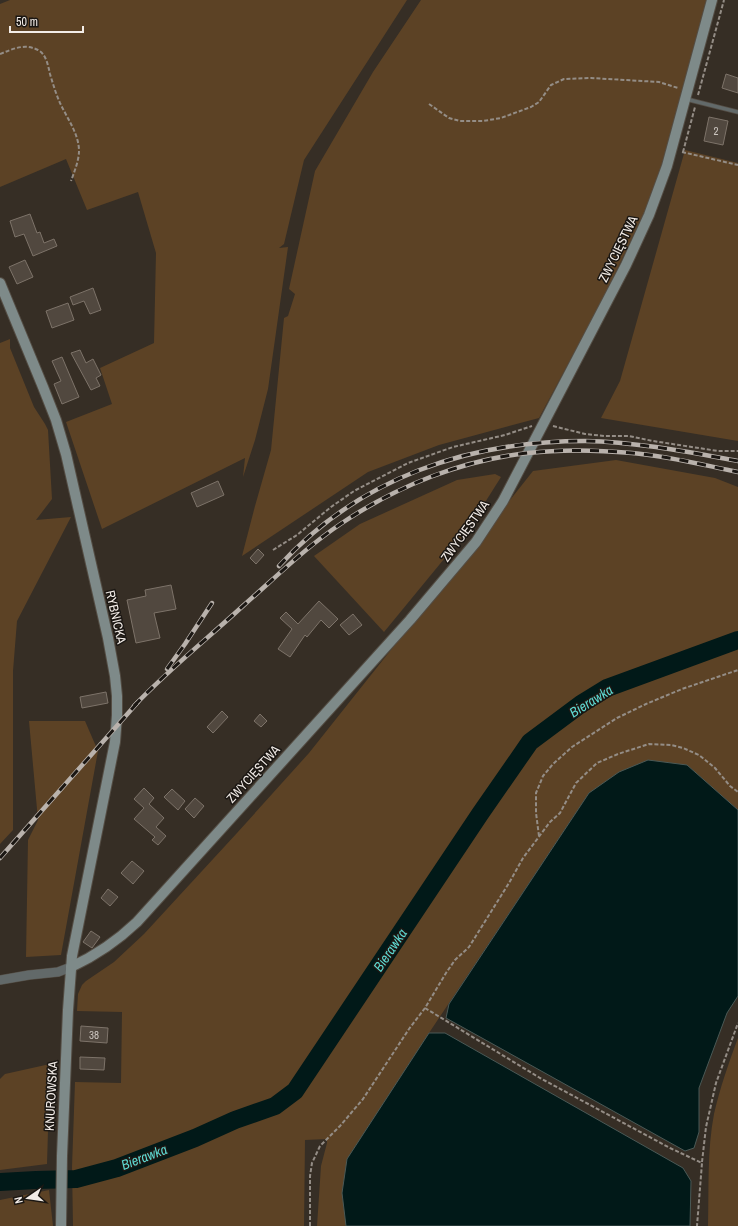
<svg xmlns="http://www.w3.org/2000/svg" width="738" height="1226" font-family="'Archivo Narrow',sans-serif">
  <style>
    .green { fill: #5c4225 }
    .water { fill: #011918; stroke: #4a5956 }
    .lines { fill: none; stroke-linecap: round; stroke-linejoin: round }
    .river { stroke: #011918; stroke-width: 18 }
    .building { fill: #51483f; stroke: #7d7369 }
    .service-casing { stroke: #544d44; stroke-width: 5 }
    .tertiary-casing { stroke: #544d44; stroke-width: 10 }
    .secondary-casing { stroke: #544d44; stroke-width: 12 }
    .path { stroke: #948d86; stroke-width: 2; stroke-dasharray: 4 2; stroke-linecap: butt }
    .service { stroke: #626969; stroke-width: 3.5 }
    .tertiary { stroke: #626969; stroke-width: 9 }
    .secondary { stroke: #7e8a89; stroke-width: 10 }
    .rail-casing { stroke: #b9b2ac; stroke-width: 4.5 }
    .rail { stroke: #1b1713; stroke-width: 3; stroke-dasharray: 9; stroke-linecap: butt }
    .labels { text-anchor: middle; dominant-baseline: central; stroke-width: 3; stroke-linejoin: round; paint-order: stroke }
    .number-label { font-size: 11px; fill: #cac4be }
    .street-label { font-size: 13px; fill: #f3ede8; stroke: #1b1713 }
    .water-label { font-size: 14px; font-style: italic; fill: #5ed9d2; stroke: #1b1713 }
  </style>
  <rect width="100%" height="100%" fill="#362e25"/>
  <g class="green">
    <polygon points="10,0 407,0 304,160 284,244 279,248 288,247 268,389 255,440 243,477 245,458 102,529 66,422 112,404 100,368 154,343 156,253 138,192 87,210 66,159 0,187 0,4"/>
    <polygon points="421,0 707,0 655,190 603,299 539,418 439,445 368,472 242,556 255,506 271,450 284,318 288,316 295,294 289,289 315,171 373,72"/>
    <polygon points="685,150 738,163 738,441 601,418 620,381"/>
    <polygon points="10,339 10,348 34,407 45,424 48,430 52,499 36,520 71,517 17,621 13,671 13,830 0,844 0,343"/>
    <polygon points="616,460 715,478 738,487 738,810 687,765 589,793 429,1033 347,1159 352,1226 317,1226 321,1166 327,1143 327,1139 305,1140 304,1226 73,1226 72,1167 75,1082 121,1083 122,1012 77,1011 78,994 82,985 86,981 114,962 144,934 237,833 309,753 533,471"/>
    <polygon points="495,474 501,477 467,531 384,632 314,556 360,524 457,480"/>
    <polygon points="29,721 85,721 98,751 61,955 26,957 28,840 38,820"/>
    <path d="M738 1038V1226H708C709 1189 707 1150 714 1114 720 1088 729 1062 738 1038Z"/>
    <polygon points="50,1064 47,1164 0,1170 0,1079 5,1074"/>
    <polygon points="49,1190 53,1226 0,1226 0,1200"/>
  </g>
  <g class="water">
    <polygon points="648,760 687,765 738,810 738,996 727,1013 699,1088 699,1132 694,1148 685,1151 446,1018 449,1004 589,793 619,772"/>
    <polygon points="429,1033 445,1033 683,1168 691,1181 690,1226 346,1226 342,1193 347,1159"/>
  </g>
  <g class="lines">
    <polyline class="river" points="0,1182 36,1180 76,1179 117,1168 195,1138 235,1120 275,1106 295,1091 480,814 530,742 581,704 607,688 738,640"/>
  </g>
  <g class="building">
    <polygon points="726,74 738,78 738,93 722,88"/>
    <polygon points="709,117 728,121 723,145 704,141"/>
    <polygon points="30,214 37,233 40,232 44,243 54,239 57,246 33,256 24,234 15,237 10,221"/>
    <polygon points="25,260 33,277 17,284 9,267"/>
    <polygon points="93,288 101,310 90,314 84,301 73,305 70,297"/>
    <polygon points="68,303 74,320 52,328 46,311"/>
    <polygon points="80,350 86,363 93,359 101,375 96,378 100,386 91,390 71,353"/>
    <polygon points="62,357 79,397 62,404 54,384 61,381 52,361"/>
    <polygon points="218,481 224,495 197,507 191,493"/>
    <polygon points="258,549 264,555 256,564 250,558"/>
    <polygon points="171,585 176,609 154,613 160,638 136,643 127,600 146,596 145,590"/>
    <polygon points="319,601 338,619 329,628 321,620 307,637 305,635 290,657 278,649 292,629 280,618 286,612 298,624"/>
    <polygon points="353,614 362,625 349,635 340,625"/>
    <polygon points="106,692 108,703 82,708 80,697"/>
    <polygon points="222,711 228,717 213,733 207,727"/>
    <polygon points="260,714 267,721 261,727 254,721"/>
    <polygon points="144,788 154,798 149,804 164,818 156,827 166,836 158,845 152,840 155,837 134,819 144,808 134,799"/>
    <polygon points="172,789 185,801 178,810 164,797"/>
    <polygon points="195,798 204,806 194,818 185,809"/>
    <polygon points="132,861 144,871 133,884 121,873"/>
    <polygon points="108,889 118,897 110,906 101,898"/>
    <polygon points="91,931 100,937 92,948 83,942"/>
    <polygon points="81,1026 108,1028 107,1043 80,1041"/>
    <polygon points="80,1057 105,1058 104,1070 80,1069"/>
  </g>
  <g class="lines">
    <defs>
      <polyline id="service" points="686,99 738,112"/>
      <polyline id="tertiary" points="0,980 29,975 58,972 71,967"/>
      <g id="secondary">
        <polyline points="0,283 43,387 56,420 66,454 108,638 115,676 117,696 117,715 115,742 72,956 68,1010 62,1156 61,1226"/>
        <path d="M71 967C97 955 116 942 137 922L410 620 476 542 503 501 626 265 649 215 667 166 712 0"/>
      </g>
    </defs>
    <use href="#service" class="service-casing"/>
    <use href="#tertiary" class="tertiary-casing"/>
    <use href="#secondary" class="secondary-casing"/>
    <g class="path">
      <path d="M0 54C13 49 24 43 38 50 46 54 48 65 50 74 53 84 56 94 60 103 67 118 79 134 79 151 79 160 74 173 71 181"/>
      <polyline points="698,95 724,0"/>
      <polyline points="429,104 449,118 460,121 483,121 501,118 531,107 539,102 551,85 564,79 591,78 659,82 678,88"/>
      <polyline points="682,152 738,165"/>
      <polyline points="683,152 695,107"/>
      <polyline points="553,426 585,434 605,436 629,436 653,441 718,451 738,451"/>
      <polyline points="273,550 297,535 331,507 354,491 408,463 453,447 505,435 532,426"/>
      <polyline points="539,836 536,813 536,793 543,776 553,764 572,747 617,718 646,704 682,689 738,670"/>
      <polyline points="425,1008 540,1078 670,1148 702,1163 697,1226"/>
      <polyline points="702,1162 706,1127 716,1083 738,1023"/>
      <polyline points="310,1226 310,1176 312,1163 320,1146 340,1126 363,1099 409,1029 425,1008 446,973 455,960 469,947 509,883 523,858 550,822 560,813 576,783 597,763 618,754 649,744 671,745 683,748 699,755 715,768 730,786 738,792"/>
    </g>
    <use href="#service" class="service"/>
    <use href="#tertiary" class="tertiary"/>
    <use href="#secondary" class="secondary"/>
    <defs>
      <g id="rail">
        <path d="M279 566C359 478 468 441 585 441 637 442 688 452 738 461"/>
        <polyline points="167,669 185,644 212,603"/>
        <path d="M134 706C168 670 207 639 244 605 276 577 306 547 342 523 397 486 462 460 528 453 563 449 598 450 632 453 668 456 703 465 738 472"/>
        <polyline points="0,858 138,702"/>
      </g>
    </defs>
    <use href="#rail" class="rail-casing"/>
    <use href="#rail" class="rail"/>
  </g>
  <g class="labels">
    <g class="number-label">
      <text x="716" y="131">2</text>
      <text x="94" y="1035">38</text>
    </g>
    <g class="street-label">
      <text transform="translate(618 249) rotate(-64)">ZWYCIĘSTWA</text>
      <text transform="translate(465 531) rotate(-54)">ZWYCIĘSTWA</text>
      <text transform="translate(116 617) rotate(77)">RYBNICKA</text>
      <text transform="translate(253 774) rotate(-48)">ZWYCIĘSTWA</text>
      <text transform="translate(51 1096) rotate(-87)">KNUROWSKA</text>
    </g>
    <g class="water-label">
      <text transform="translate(591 701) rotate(-32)">Bierawka</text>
      <text transform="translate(390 950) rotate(-56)">Bierawka</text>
      <text transform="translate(144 1157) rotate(-21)">Bierawka</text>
    </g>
  </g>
  <g transform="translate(28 1198) rotate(257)" stroke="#1b1713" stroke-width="3" paint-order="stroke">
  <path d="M0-3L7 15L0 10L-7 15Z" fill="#f3ede8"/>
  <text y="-6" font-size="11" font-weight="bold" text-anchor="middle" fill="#f3ede8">N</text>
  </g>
  <path d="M10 26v6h73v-6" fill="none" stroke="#f3ede8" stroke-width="2"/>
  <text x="16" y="26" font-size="12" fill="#f3ede8" stroke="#1b1713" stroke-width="3" paint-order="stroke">50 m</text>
</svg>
